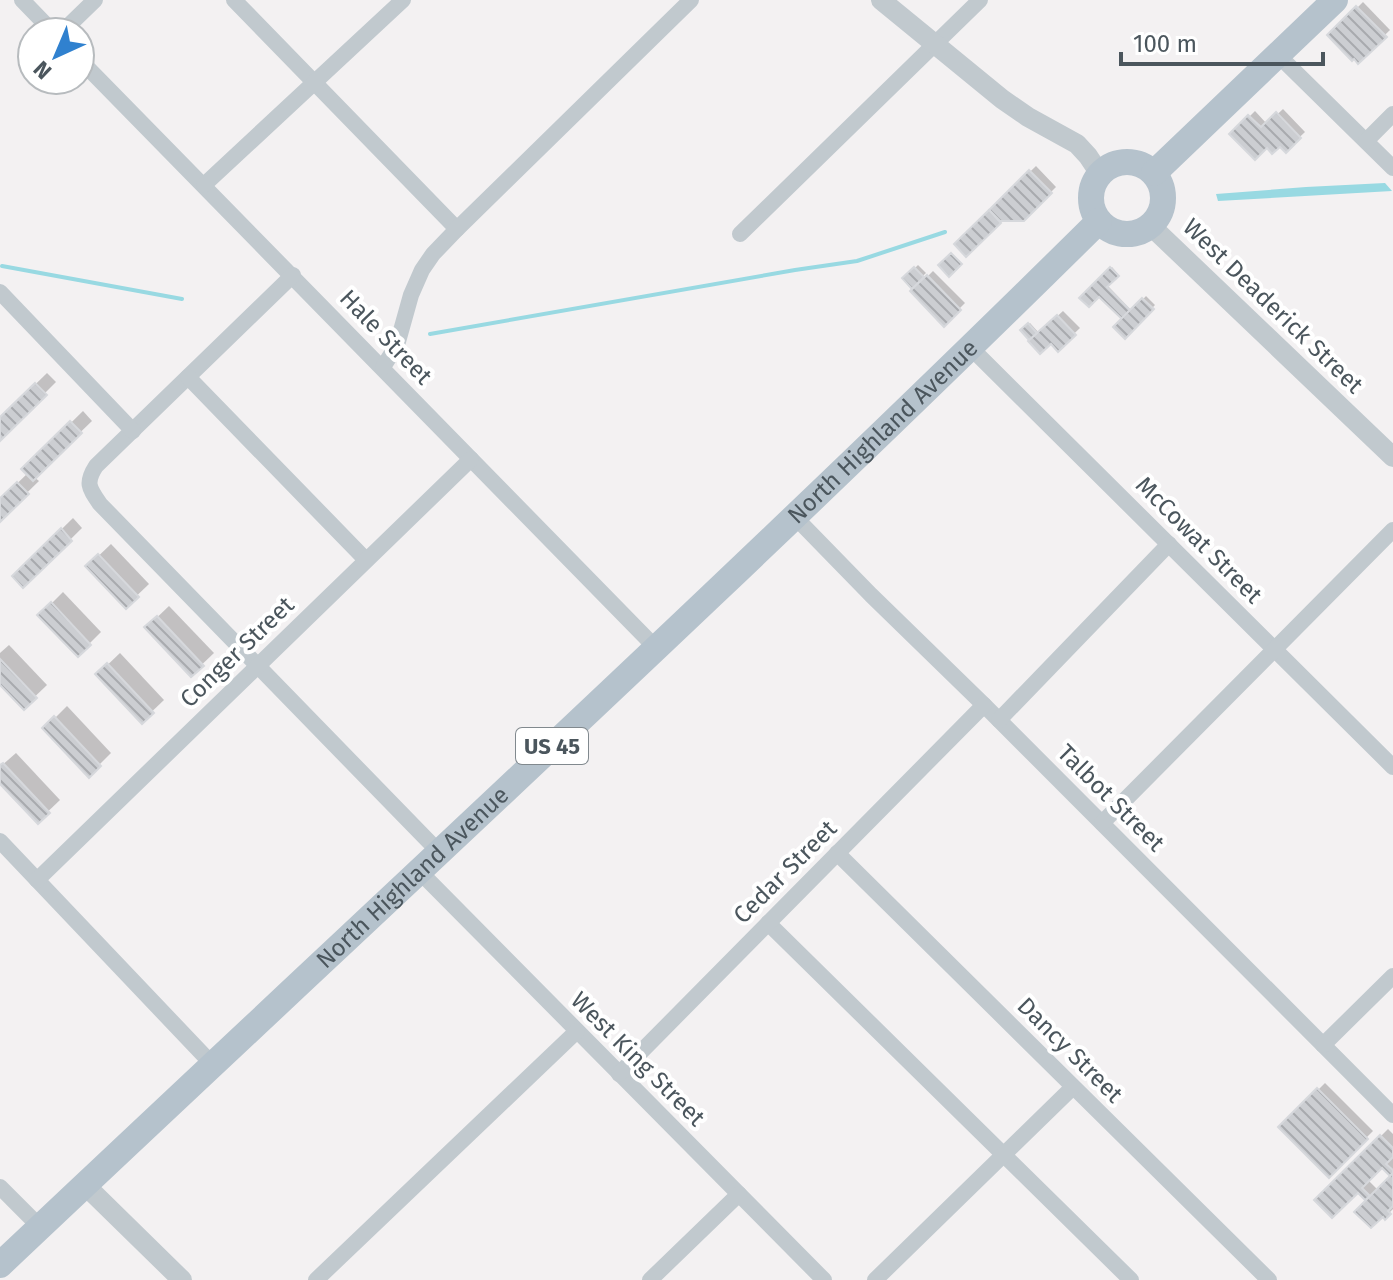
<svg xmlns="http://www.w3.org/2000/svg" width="1393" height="1280" font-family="'Fira Sans',sans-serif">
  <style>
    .water { fill: #98d9e2 }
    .shadow { fill: #0003; fill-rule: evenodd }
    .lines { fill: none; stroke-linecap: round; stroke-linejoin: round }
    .stream { stroke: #98d9e2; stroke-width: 4 }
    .building { fill: url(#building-back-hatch); stroke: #d6d8dc; stroke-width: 2 }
    .minor { stroke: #c1c9ce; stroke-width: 16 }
    .tertiary { stroke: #c1c9ce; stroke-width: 20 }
    .primary { stroke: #b5c2cc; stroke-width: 26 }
    .labels { text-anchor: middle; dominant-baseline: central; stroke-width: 8; stroke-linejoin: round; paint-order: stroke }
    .shield { fill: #fff; stroke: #81898e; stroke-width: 2 }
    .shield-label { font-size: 22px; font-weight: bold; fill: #4b565d }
    .street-label { font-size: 24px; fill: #4b565d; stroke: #fff }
  </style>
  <defs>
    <pattern id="building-back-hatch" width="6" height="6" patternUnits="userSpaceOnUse" patternTransform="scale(2)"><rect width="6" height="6" fill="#ccced2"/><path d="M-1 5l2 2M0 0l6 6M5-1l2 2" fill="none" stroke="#a8aaae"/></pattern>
  </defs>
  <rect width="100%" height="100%" fill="#f3f1f2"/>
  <polygon class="water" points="1385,183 1392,191 1218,201 1216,194 1306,187"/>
  <g class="shadow">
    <polygon points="1363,2 1390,30 1358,61 1330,35"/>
    <polygon points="1283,109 1305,132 1286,150 1280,144 1267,145 1232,134 1255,111 1267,124"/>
    <polygon points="1036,166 1056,187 1024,219 1003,219 966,254 956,244"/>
    <polygon points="918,265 926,273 912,286 905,278"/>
    <polygon points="1112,267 1118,274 1107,285 1132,311 1146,296 1155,305 1125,336 1124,318 1099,294 1082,298"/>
    <polygon points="933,271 965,303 944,324 913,291"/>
    <polygon points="1063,311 1080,328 1058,349 1051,342 1032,340 1022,330 1030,323 1039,333"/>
    <polygon points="47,373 56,382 0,438 0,419"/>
    <polygon points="83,411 92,421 34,477 39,481 0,519 0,500 28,473 24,469"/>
    <polygon points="73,518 82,528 23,586 14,576"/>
    <polygon points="111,544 149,584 126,606 88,566"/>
    <polygon points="63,592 101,632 78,655 40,615"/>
    <polygon points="169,606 214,653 192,674 147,627"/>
    <polygon points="9,645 47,685 24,707 0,682 0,653"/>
    <polygon points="120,653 164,700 142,721 98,674"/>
    <polygon points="67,706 111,753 89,775 45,728"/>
    <polygon points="16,753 60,800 38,821 0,781 0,767"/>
    <polygon points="1325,1083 1373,1131 1329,1175 1281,1127"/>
    <path d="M1388 1129 1393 1134V1209L1385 1217 1358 1190 1317 1200ZM1382 1165 1393 1176 1378 1190 1368 1180Z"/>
  </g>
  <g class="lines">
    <g class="stream">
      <polyline points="2,266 182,299"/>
      <polyline points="430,334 795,270 857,261 945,232"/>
    </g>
  </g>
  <g class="building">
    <polygon points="1356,6 1387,37 1358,64 1354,59 1352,61 1327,35"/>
    <polygon points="1276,112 1301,138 1286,153 1280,147 1272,154 1267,148 1255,160 1229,134 1248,115 1261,127"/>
    <polygon points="1029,170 1052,193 1024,221 1000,221 989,210"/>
    <polygon points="989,210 1001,223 966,257 954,244"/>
    <polygon points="951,253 962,264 949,277 938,265"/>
    <polygon points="914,267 924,277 912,289 902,278"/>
    <polygon points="1110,267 1119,276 1107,287 1130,310 1122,319 1099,297 1089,307 1079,298"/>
    <polygon points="927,275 961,310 944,327 910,291"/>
    <polygon points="1142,298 1154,309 1125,339 1113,327"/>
    <polygon points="1057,315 1076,335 1058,352 1051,344 1040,354 1028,341"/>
    <polygon points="1028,323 1037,333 1029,340 1020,330"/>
    <polygon points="35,383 47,395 0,441 0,417"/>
    <polygon points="70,421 82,433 33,481 21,469"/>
    <polygon points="17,482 29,494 0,522 0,498"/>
    <polygon points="61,528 72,541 23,588 12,576"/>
    <polygon points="98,554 139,597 126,609 85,566"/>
    <polygon points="51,602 91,645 78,657 37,615"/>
    <polygon points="157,616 204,666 191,677 144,627"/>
    <polygon points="0,659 37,698 24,710 0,685"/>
    <polygon points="107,663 154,713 142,724 95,674"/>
    <polygon points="54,716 101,766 89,778 42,728"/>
    <polygon points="3,763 50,813 38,824 0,784 0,765"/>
    <polygon points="1317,1088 1368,1139 1329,1178 1278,1127"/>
    <polygon points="1380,1135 1393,1148 1393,1157 1386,1164 1393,1170 1393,1173 1390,1176 1382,1168 1362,1188 1370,1196 1365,1200 1358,1193 1332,1218 1314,1200"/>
    <polygon points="1393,1173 1393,1206 1388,1211 1391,1214 1385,1220 1383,1217 1371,1228 1354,1212"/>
  </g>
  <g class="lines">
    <g class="minor">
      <polyline points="22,0 53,32"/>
      <polyline points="234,0 457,229"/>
      <polyline points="62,32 95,0"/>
      <polyline points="1278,55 1393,168"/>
      <polyline points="80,60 656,648"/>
      <polyline points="1366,141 1393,114"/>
      <polyline points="204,185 403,0"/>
      <polyline points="740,234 980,0"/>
      <path d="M293 275 96 466C85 483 89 488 100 504L439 852"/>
      <polyline points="0,292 133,431"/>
      <polyline points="971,348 1393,767"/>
      <polyline points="383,367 397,345 411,295 422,270 433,254 457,229 691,0"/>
      <polyline points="188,377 366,560"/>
      <polyline points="794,516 871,595 984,705 1393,1115"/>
      <polyline points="999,720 1169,544"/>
      <polyline points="1102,823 1393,530"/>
      <polyline points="0,841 213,1065"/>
      <polyline points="837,853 1269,1280"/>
      <polyline points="419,871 824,1280"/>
      <polyline points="37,880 471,459"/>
      <polyline points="768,923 1131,1280"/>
      <polyline points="1323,1045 1393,976"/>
      <polyline points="619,1074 984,705"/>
      <polyline points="0,1187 40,1227"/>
      <polyline points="316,1280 577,1031"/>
      <polyline points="650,1280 739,1194"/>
      <polyline points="875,1280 1073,1087"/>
    </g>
    <g class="tertiary">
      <polyline points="881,0 1002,99 1028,117 1077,144 1088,156 1100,174"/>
      <polyline points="1151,226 1393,457"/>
      <polyline points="85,1185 182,1280"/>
    </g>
    <g class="primary">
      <circle cx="1127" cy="198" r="36"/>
      <polyline points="1154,173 1335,0"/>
      <path id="s1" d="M0 1265C367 918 740 576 1099 221"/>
    </g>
  </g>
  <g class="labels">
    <rect class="shield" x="516" y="728" width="72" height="36" rx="6"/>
    <g class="shield-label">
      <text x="552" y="746">US 45</text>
    </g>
    <g class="street-label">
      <text transform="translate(1273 306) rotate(44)">West Deaderick Street</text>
      <text transform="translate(386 337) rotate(46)">Hale Street</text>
      <text stroke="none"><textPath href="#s1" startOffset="1214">North Highland Avenue</textPath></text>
      <text transform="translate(1199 540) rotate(45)">McCowat Street</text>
      <text transform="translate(237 652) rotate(-44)">Conger Street</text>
      <text transform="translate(1111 798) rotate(45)">Talbot Street</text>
      <text transform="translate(785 872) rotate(-45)">Cedar Street</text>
      <text stroke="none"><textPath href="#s1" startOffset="566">North Highland Avenue</textPath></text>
      <text transform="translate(1070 1050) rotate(45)">Dancy Street</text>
      <text transform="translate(638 1059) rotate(45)">West King Street</text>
    </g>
  </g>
  <g transform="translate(56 56) rotate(224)"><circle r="38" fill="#ffffff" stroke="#b7bbbe" stroke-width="2"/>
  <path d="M0-6L14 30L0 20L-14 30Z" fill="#3081cf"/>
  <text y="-12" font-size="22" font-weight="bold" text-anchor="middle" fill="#4b565d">N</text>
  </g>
  <path d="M1121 52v12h202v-12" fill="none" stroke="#4b565d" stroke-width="4"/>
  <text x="1133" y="52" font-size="24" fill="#4b565d" stroke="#ffffff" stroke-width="6" paint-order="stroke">100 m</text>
</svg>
